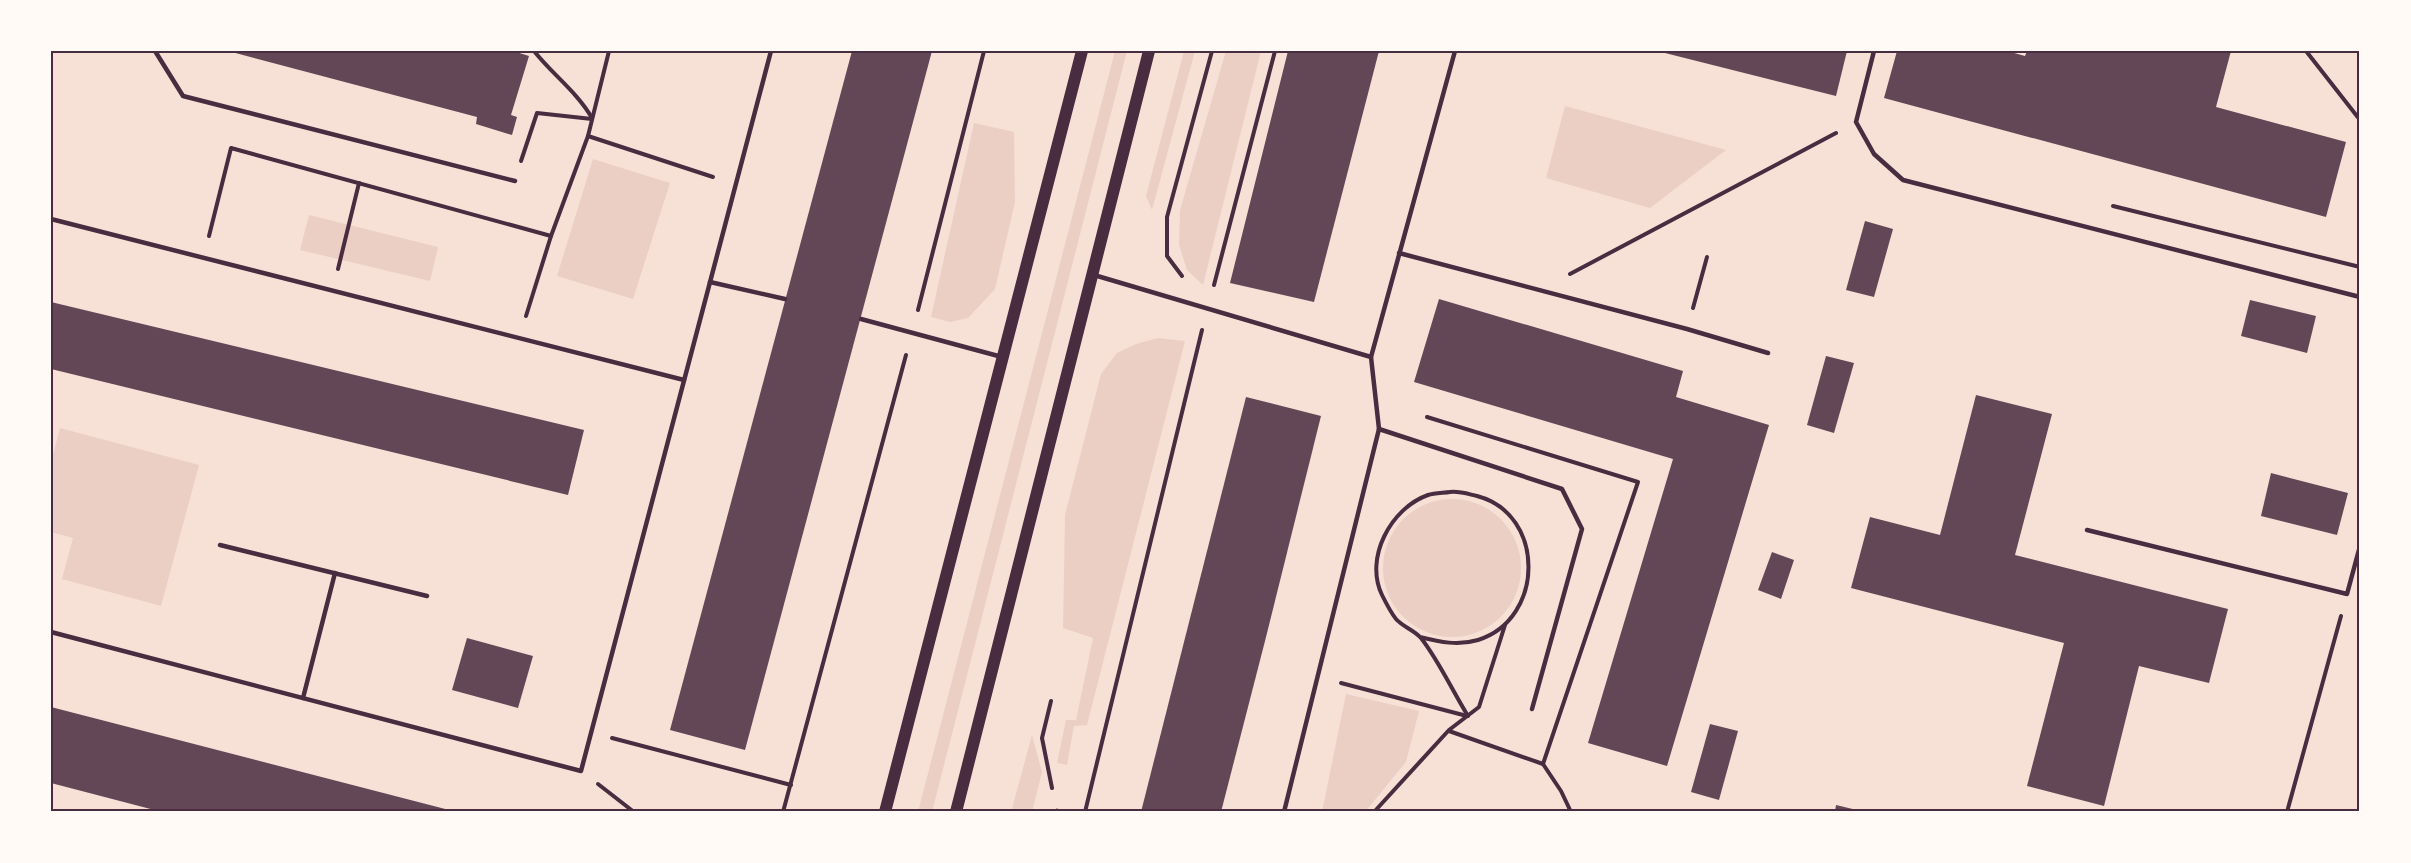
<svg xmlns="http://www.w3.org/2000/svg" width="2411" height="863" font-family="'Work Sans',sans-serif">
  <style>
    .green { fill: #ebcfc5 }
    .building { fill: #644757 }
    .lines { fill: none; stroke-linecap: round; stroke-linejoin: round }
    .path { stroke: #4a2c40; stroke-width: 4 }
    .service { stroke: #4a2c40; stroke-width: 4.5 }
    .secondary { stroke: #4a2c40; stroke-width: 12 }
    .neatline { fill: none; stroke: #4a2c40; stroke-width: 2 }
  </style>
  <rect width="100%" height="100%" fill="#f7e1d7"/>
  <g class="green">
    <polygon points="1115,51 1127,51 932,812 918,812"/>
    <polygon points="1184,51 1195,51 1152,210 1146,196"/>
    <polygon points="1226,51 1261,51 1203,285 1187,270 1179,245 1180,210"/>
    <polygon points="1565,106 1726,150 1650,208 1546,178"/>
    <polygon points="974,123 1014,132 1015,202 995,289 968,318 950,322 931,317"/>
    <polygon points="593,159 670,183 633,299 557,276"/>
    <polygon points="309,215 438,247 430,281 300,250"/>
    <polygon points="1158,338 1185,341 1087,725 1074,726 1067,765 1057,763 1066,720 1076,720 1093,638 1063,628 1065,515 1101,374 1117,353 1136,344"/>
    <polygon points="60,428 199,465 161,606 62,579 73,538 51,532 51,462"/>
    <circle cx="1452" cy="568" r="69"/>
    <polygon points="1346,694 1419,711 1406,762 1365,812 1322,812"/>
    <polygon points="1032,735 1042,772 1032,812 1011,812"/>
  </g>
  <g class="building">
    <polygon points="228,51 513,51 529,56 511,115 517,117 512,135 476,124 477,117"/>
    <polygon points="852,51 932,51 745,750 670,730"/>
    <polygon points="1288,51 1379,51 1314,302 1230,283"/>
    <polygon points="1657,51 1847,51 1836,96"/>
    <polygon points="1897,51 2007,51 2025,56 2027,51 2231,51 2216,107 2346,142 2326,217 1884,98"/>
    <polygon points="1865,221 1893,229 1874,297 1846,290"/>
    <polygon points="1439,299 1683,371 1676,397 1769,425 1667,766 1588,743 1673,459 1414,382"/>
    <polygon points="2250,300 2316,316 2307,353 2241,336"/>
    <polygon points="51,302 584,430 568,495 51,369"/>
    <polygon points="1826,356 1854,363 1834,433 1807,425"/>
    <polygon points="1976,395 2052,414 2015,555 2228,609 2209,683 2139,666 2104,806 2027,786 2064,643 1851,588 1870,517 1940,535"/>
    <polygon points="1246,397 1321,416 1265,641 1221,812 1141,812"/>
    <polygon points="2271,473 2348,493 2337,535 2261,516"/>
    <polygon points="1772,552 1794,560 1781,599 1758,590"/>
    <polygon points="467,638 533,656 518,708 452,690"/>
    <polygon points="51,707 453,811 453,812 162,812 51,783"/>
    <polygon points="1710,724 1738,731 1719,800 1691,792"/>
    <polygon points="1836,805 1861,811 1861,812 1835,812"/>
  </g>
  <g class="lines">
    <g class="path">
      <path d="M534 51C553 75 577 92 592 118"/>
      <polyline points="2306,51 2360,120"/>
      <polyline points="588,136 713,177"/>
      <polyline points="521,161 537,113 592,119"/>
      <polyline points="2113,206 2360,267"/>
      <polyline points="209,236 231,148 551,236"/>
      <polyline points="338,269 359,183"/>
      <polyline points="1570,274 1836,133"/>
      <polyline points="1182,276 1167,256 1167,217 1212,51"/>
      <polyline points="1214,285 1275,51"/>
      <polyline points="1693,308 1707,257"/>
      <polyline points="918,310 984,51"/>
      <polyline points="526,316 551,236 588,136 609,51"/>
      <polyline points="1427,417 1638,482 1543,764"/>
      <path d="M1420 637C1440 642 1458 646 1478 640 1545 619 1546 514 1477 496 1468 494 1460 491 1450 492 1443 493 1434 493 1428 495 1391 508 1364 558 1382 595 1386 603 1391 613 1396 619 1403 627 1414 630 1421 638 1439 661 1453 692 1468 716"/>
      <polyline points="1341,683 1467,716"/>
      <polyline points="1051,701 1042,738 1052,788"/>
      <polyline points="1449,731 1543,764 1561,791 1571,812"/>
      <polyline points="612,738 791,785"/>
      <polyline points="598,784 634,812"/>
      <polyline points="783,812 906,355"/>
      <polyline points="1085,812 1202,330"/>
      <polyline points="1374,812 1449,730 1479,707 1505,625"/>
      <polyline points="2287,812 2341,616"/>
    </g>
    <g class="service">
      <polyline points="155,51 183,96 515,181"/>
      <polyline points="1874,51 1856,122 1874,154 1903,180 2360,297"/>
      <polyline points="51,219 684,380"/>
      <polyline points="1399,253 1687,329 1768,353"/>
      <polyline points="1094,275 1371,357 1379,429 1284,812"/>
      <polyline points="710,282 785,299"/>
      <polyline points="861,319 1002,357"/>
      <polyline points="1371,357 1455,51"/>
      <polyline points="1379,429 1562,489 1582,529 1532,709"/>
      <polyline points="2087,530 2347,594 2360,546"/>
      <polyline points="220,545 427,596"/>
      <polyline points="51,632 581,771 771,51"/>
      <polyline points="303,698 335,573"/>
      <polyline points="1056,812 1057,811"/>
    </g>
    <g class="secondary">
      <polyline points="885,812 1082,51"/>
      <polyline points="956,812 1149,51"/>
    </g>
  </g>
  <rect width="2411" height="863" fill="none" stroke="#fffaf5" stroke-width="105"/>
  <rect x="52" y="52" width="2306" height="758" class="neatline"/>
</svg>
